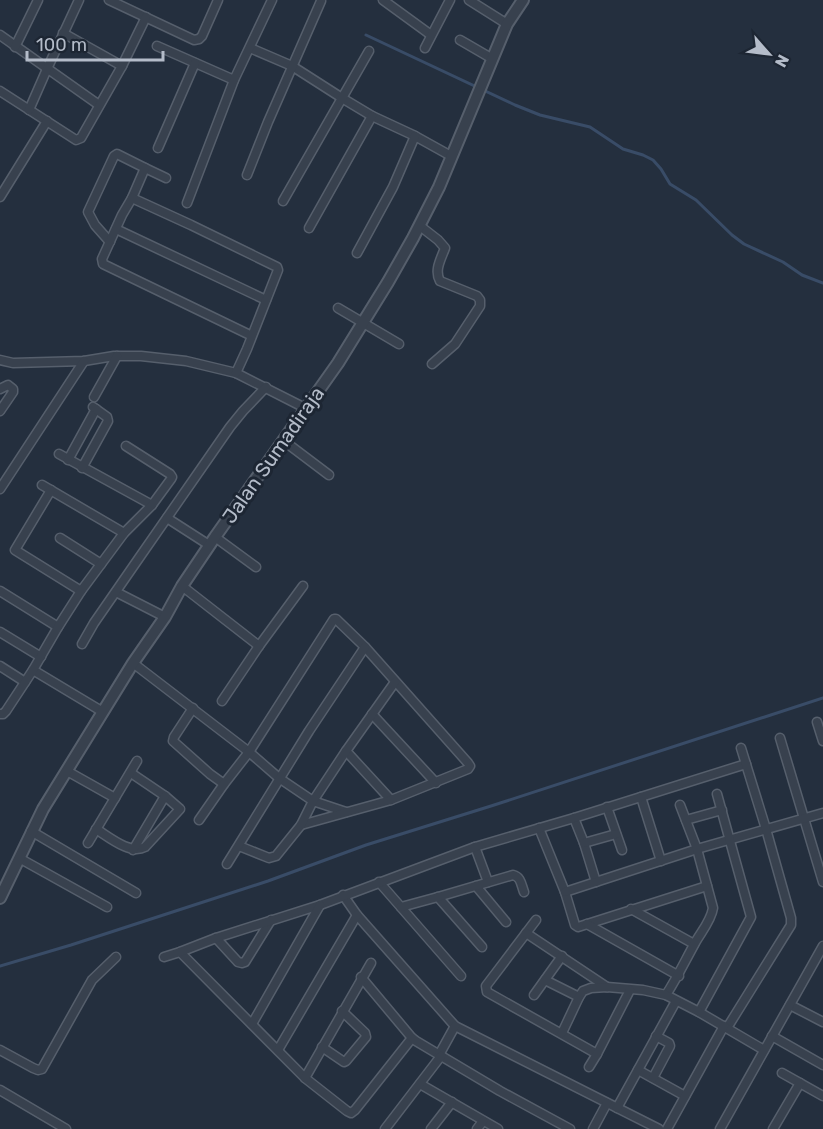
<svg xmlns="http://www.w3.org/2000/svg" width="823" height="1129" font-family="Rubik,sans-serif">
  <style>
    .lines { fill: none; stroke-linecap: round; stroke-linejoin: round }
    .stream { stroke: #394c67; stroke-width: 3 }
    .minor-casing { stroke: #565f6c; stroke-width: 11 }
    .tertiary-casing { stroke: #565f6c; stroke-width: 14 }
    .minor { stroke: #38414e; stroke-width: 8 }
    .tertiary { stroke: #38414e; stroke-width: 10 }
    .labels { text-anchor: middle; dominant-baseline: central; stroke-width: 6; stroke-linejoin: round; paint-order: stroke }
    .street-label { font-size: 20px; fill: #b4bcc9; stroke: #1d2633 }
  </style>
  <rect width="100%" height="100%" fill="#242f3e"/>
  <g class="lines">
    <g class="stream">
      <polyline points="366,35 515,105 540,115 590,127 623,149 643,155 653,160 661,169 670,184 696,200 732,235 744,244 783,262 802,275 823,283"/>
      <polyline points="0,966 71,945 268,881 366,845 491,806 823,698"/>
    </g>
    <defs>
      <g id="minor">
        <polyline points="109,0 194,40 199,39 202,36 218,0"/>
        <polyline points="383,0 431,35"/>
        <polyline points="469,0 507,24"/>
        <polyline points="63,33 122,66"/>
        <polyline points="0,35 99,105"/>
        <polyline points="460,40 491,58"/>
        <polyline points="157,46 234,80"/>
        <polyline points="15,47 38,0"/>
        <polyline points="250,48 292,66 342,98 372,116 415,136 451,156"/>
        <polyline points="425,48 450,0"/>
        <polyline points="0,91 76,140 81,138 122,66 146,17"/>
        <polyline points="29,110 47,69 79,0"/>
        <polyline points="158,148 195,63"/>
        <polyline points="145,168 166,178"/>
        <polyline points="247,175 268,122 321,1"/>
        <polyline points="0,197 47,121"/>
        <polyline points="283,201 369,51"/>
        <polyline points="187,203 234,80 272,0"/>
        <path d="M420 226 438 240 445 248C441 259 434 270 440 281L477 296 480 300V306L455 344 432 364"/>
        <polyline points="309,228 372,116"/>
        <polyline points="116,229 266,300"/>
        <polyline points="110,242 95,225 88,212 114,156 117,154 145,168 132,198"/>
        <polyline points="357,253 393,187 415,136"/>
        <polyline points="338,308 399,344"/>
        <polyline points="0,360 13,363 84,361 114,356 141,356 186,361 236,373 307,409"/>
        <polyline points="236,373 247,349 278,270 277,267 191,225 132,198 122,215 102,259 103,264 252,336"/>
        <polyline points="0,389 8,385 13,389 13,392 0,411"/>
        <polyline points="94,397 117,356"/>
        <polyline points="284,441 329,475"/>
        <polyline points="59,454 152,505"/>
        <polyline points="68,460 96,409"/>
        <polyline points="82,468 108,421 107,417 93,407"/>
        <polyline points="42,485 124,533"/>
        <polyline points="0,489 84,361"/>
        <polyline points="51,490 15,550 81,591"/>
        <polyline points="167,518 209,545"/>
        <polyline points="215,537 256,567"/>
        <polyline points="60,538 101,564"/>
        <polyline points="182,586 259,646"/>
        <polyline points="0,591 58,627"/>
        <polyline points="116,592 165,617"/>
        <polyline points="0,632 41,657"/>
        <polyline points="82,644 94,623 139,558 230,427 243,411 266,387"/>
        <polyline points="133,663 249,752 279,778 313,801 346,812"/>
        <polyline points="0,666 25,682"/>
        <polyline points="33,670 103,712"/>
        <polyline points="222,701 259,646 303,586"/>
        <polyline points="193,708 174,737 173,741 210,774 224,784"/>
        <polyline points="0,714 3,714 6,711 33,670 58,627 81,591 124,533 152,505 171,479 172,477 170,474 126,446"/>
        <polyline points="372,714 436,783"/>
        <polyline points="817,722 823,741"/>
        <polyline points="780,738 823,882"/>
        <polyline points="346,751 391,800"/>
        <polyline points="67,771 115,798"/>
        <polyline points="641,797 661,861"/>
        <polyline points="607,807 622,850"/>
        <polyline points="574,818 584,843 596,882"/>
        <polyline points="199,820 224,784 249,752 334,619 336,619 365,647 468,763 470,766 468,769 391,800 301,825"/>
        <polyline points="686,820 722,810"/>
        <polyline points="539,828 565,892 575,925 578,927 707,886"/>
        <path d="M96 829C109 837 130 855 145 847L180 809 165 796 131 773"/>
        <polyline points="31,831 136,893"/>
        <polyline points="88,843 137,761"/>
        <polyline points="584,843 616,834"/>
        <polyline points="239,846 269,858 276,856 301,825 313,801 346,751 395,682"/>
        <polyline points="475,847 488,882"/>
        <polyline points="133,850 165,796"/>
        <polyline points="19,858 107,907"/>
        <polyline points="227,864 309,731 365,647"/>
        <polyline points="379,882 461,976"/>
        <polyline points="476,886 506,922"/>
        <polyline points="565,892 697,849 823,813"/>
        <polyline points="343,895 357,915 455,1026 659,1129"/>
        <polyline points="438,897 482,947"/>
        <path d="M401 907 438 897 513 875C521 877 521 884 524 892"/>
        <polyline points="631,909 694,944"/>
        <polyline points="536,920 486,986 487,992 597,1054"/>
        <polyline points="587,924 679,976"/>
        <polyline points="526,933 607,987"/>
        <polyline points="216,938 238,962 242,963 245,962 271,920"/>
        <polyline points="180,952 305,1078 347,1111 351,1113 355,1110 412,1038"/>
        <polyline points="164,957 180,952 216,938 320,905 475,847 574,818 746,764"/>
        <polyline points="361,977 412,1038 416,1041 500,1091 570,1129"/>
        <polyline points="545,980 579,997"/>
        <polyline points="534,995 562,956"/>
        <path d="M666 995C677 978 685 961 695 943 701 932 711 921 713 908L697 849 680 805"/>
        <polyline points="790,1005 823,1022"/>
        <polyline points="699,1012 751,917 717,794"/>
        <polyline points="252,1024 320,905"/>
        <polyline points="727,1028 791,925 791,918 766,829 741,748"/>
        <polyline points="562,1033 579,997 583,991 591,988 607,987 643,990 666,995 699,1012 764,1050"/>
        <polyline points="772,1036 823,1065"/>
        <polyline points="322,1047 344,1062 346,1061 366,1037 365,1033 342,1011"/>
        <polyline points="0,1050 33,1068 38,1070 42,1069 92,980 116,957"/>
        <polyline points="278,1050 357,915"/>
        <polyline points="439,1055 455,1026"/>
        <polyline points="589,1067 597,1054 630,990"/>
        <polyline points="638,1070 685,1096"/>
        <polyline points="782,1073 823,1096"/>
        <polyline points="305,1078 371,963"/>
        <polyline points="653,1078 670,1046 669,1043 656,1036"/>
        <polyline points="420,1084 498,1129"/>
        <polyline points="0,1090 66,1129"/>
        <polyline points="617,1108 676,1001"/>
        <polyline points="385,1129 441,1056"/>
        <polyline points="431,1129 452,1102"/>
        <polyline points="477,1129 483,1121"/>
        <polyline points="593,1129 607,1103"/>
        <polyline points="667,1129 724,1026"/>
        <polyline points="720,1129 823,946"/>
        <polyline points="773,1129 800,1083"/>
      </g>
      <polyline id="tertiary" points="0,898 43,809 133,663 165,617 182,586 215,537 338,363 388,282 413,238 439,187 507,24 523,0"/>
    </defs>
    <use href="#minor" class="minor-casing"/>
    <use href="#tertiary" class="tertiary-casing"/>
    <use href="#minor" class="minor"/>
    <use href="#tertiary" class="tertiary"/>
  </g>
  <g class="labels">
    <g class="street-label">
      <text transform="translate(273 455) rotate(-55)">Jalan Sumadiraja</text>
    </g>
  </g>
  <g transform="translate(769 54) rotate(118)" stroke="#1d2633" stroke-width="4.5" paint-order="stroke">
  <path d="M0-4.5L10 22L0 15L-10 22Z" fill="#b4bcc9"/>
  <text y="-9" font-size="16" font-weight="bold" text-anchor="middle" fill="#b4bcc9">N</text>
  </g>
  <path d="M27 51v9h136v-9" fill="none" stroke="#b4bcc9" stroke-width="3"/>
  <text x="36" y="51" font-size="18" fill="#b4bcc9" stroke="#1d2633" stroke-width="4.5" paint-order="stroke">100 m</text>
</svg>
